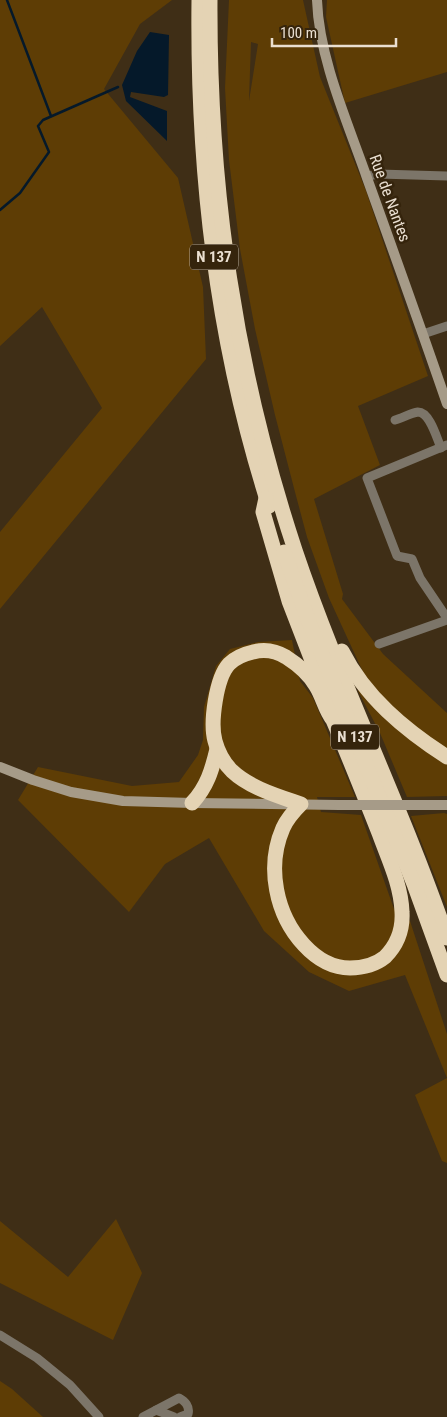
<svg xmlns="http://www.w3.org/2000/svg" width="447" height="1417" font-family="'Roboto Condensed',sans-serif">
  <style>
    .green { fill: #5e3d05; fill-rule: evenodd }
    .water { fill: #05192a }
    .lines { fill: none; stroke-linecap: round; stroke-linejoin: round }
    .stream { stroke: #05192a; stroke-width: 2.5 }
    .street { stroke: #7c7569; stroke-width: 9 }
    .secondary { stroke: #a69b88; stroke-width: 10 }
    .highway { stroke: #e4d3b4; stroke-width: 15 }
    .secondary-bridge { stroke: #a69b88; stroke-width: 10 }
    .labels { text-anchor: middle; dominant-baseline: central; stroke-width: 5; stroke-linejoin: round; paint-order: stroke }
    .shield { fill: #35240c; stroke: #b4a796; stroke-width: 1 }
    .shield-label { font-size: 15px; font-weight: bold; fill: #eadfd1 }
    .street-label { font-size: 16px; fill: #eadfd1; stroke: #35240c }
  </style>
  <rect width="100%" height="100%" fill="#3f2e16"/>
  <g class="green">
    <polygon points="0,0 172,0 140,24 104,89 178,178 203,287 206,359 0,609 0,532 102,408 42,307 0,346"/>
    <path d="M229 0H303L320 77 366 191 428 376 358 406 380 465 314 499 343 594 342 599 383 654 447 713V796L407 797 380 733 358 691 363 672 329 598 307 537 295 492 275 415 255 329 240 249 229 160 225 88ZM251 42 258 44 249 101V100Z"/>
    <polygon points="327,0 447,0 447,72 345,103 326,17"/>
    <polygon points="292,640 300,681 313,698 355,797 317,797 321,812 361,815 394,909 410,921 447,1034 447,1163 442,1161 415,1095 447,1078 405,975 349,991 309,972 264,931 209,838 165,864 129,912 18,800 38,767 132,786 179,782 198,755 203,740 204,707 216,666 230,649 258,642"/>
    <polygon points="444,813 447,814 447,907 411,816"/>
    <polygon points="116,1219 142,1273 113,1340 0,1283 0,1221 68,1277"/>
    <polygon points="0,1381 12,1389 43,1417 0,1417"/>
  </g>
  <polygon class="water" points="150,32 169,35 168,95 164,97 131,92 130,97 167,111 167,141 126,101 122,85 137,51"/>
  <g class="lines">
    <g class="stream">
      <polyline points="7,0 51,116"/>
      <polyline points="0,210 20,193 49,152 38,126 43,120 118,87"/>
    </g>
    <g class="street">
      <polyline points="367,176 379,174 447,176"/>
      <polyline points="423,334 447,326"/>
      <path d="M395 420C402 418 411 413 418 412 430 412 437 439 441 448"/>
      <polyline points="447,445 367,478 397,556 412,559 420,578 447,618"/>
      <polyline points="379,644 447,620"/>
      <polyline points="0,1335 37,1358 70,1385 99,1417"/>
      <polyline points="156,1410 174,1417"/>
      <path d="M143 1417 179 1398C185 1401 190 1407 188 1414L180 1417"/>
    </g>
    <g class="secondary">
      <path d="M317 0C319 59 348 123 367 178 394 253 421 328 447 404"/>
      <polyline points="0,767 33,780 71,792 123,801 192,803 339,805"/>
      <polyline points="426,805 447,805"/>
    </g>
    <g class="highway">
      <path d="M199 0C197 170 217 344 269 506"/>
      <path d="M210 0C209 190 235 369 295 550 339 681 402 806 447 938"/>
      <path d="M266 498 263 512 289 601 333 715V720C349 757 364 795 379 833 388 858 401 884 402 912 403 929 397 945 385 957 375 965 363 968 350 968 331 968 316 958 304 945 276 915 266 867 283 828 287 819 294 811 301 804 278 796 250 788 232 771 224 763 218 752 215 741 210 723 216 678 229 664 236 657 244 654 253 652 264 649 276 651 286 657 297 664 309 674 316 686 323 697 325 710 333 720"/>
      <polyline points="284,552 309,622 414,884 447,975"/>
      <path d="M342 651C365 697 405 730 447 757"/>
      <path d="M192 803C207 787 212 770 217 749"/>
    </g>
    <polyline class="secondary-bridge" points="339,805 426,805"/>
  </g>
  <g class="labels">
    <g class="shield">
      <rect x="190" y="244.5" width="48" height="25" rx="4"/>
      <rect x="331" y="724.5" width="48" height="25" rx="4"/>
    </g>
    <g class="shield-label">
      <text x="214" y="257">N 137</text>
      <text x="355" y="737">N 137</text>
    </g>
    <g class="street-label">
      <text transform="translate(390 198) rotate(70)">Rue de Nantes</text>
    </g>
  </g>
  <path d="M272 38v8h124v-8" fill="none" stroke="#eadfd1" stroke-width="2.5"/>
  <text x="280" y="38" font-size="15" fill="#eadfd1" stroke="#35240c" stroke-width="4" paint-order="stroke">100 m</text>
</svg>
